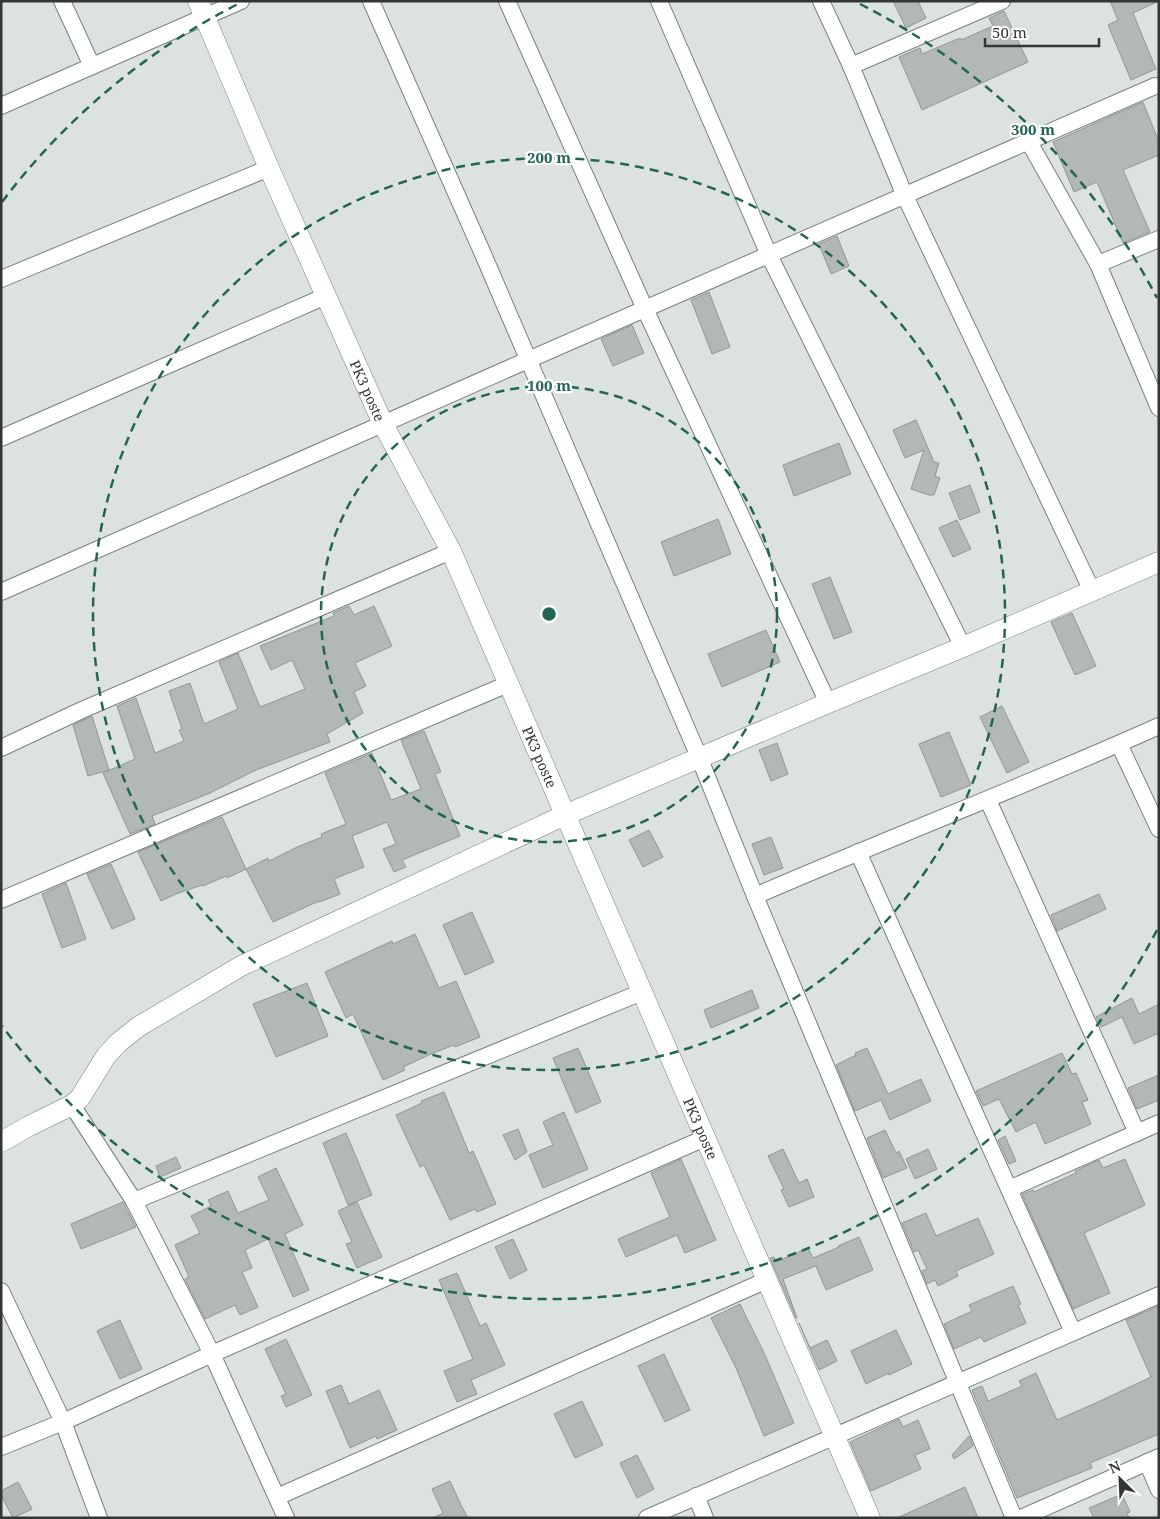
<svg xmlns="http://www.w3.org/2000/svg" width="1160" height="1519" font-family="'Noto Serif',serif">
  <style>
    .building { fill: #b2b8b6; stroke: #919795 }
    .lines { fill: none; stroke-linecap: round; stroke-linejoin: round }
    .minor-casing { stroke: #7a807e; stroke-width: 18 }
    .tertiary-casing { stroke: #7a807e; stroke-width: 21 }
    .minor { stroke: #fff; stroke-width: 16 }
    .tertiary { stroke: #fff; stroke-width: 20 }
    .ring { fill: none; stroke: #236555; stroke-width: 2.5; stroke-dasharray: 9 6 }
    .labels { text-anchor: middle; dominant-baseline: central; stroke-width: 4.5; stroke-linejoin: round; paint-order: stroke }
    .street-label { font-size: 14px; fill: #333635; stroke: #fff }
    .centre { fill: #236555; stroke: #fff; stroke-width: 2.5 }
    .ring-label { font-size: 15px; text-anchor: middle; font-weight: bold; fill: #236555; stroke: #fff; stroke-width: 4.5; stroke-linejoin: round; paint-order: stroke }
  </style>
  <rect width="100%" height="100%" fill="#dbe2df"/>
  <g class="building">
    <polygon points="893,1 918,1 926,18 906,28"/>
    <polygon points="1110,1 1159,1 1133,13 1156,69 1131,80 1108,25 1118,20"/>
    <polygon points="1004,11 1028,62 922,110 899,57 920,48 922,54 960,38 961,40 993,26 989,18"/>
    <polygon points="1143,102 1159,142 1159,155 1123,170 1150,232 1123,243 1097,182 1074,192 1053,142"/>
    <polygon points="837,236 849,266 831,274 819,244"/>
    <polygon points="709,292 730,347 712,354 691,300"/>
    <polygon points="632,325 644,353 613,366 601,339"/>
    <polygon points="916,420 934,462 939,463 935,476 940,478 934,495 929,495 911,489 924,450 905,458 893,430"/>
    <polygon points="839,443 851,474 794,496 783,465"/>
    <polygon points="970,485 980,512 960,520 949,493"/>
    <polygon points="718,519 731,554 674,576 661,542"/>
    <polygon points="957,520 971,549 953,557 939,528"/>
    <polygon points="830,577 852,632 834,639 812,584"/>
    <polygon points="349,606 354,615 374,606 392,646 355,663 366,686 354,692 363,713 327,734 330,742 256,770 208,794 152,816 155,824 130,834 103,773 135,759 117,706 136,698 155,753 184,741 179,730 182,729 169,691 190,683 204,724 238,709 219,662 238,653 260,707 305,689 292,660 271,670 260,646 334,616 333,613"/>
    <polygon points="1072,613 1096,666 1075,675 1051,622"/>
    <polygon points="766,630 780,662 722,687 708,654"/>
    <polygon points="1002,706 1029,762 1007,773 980,717"/>
    <polygon points="92,716 109,770 88,776 73,725"/>
    <polygon points="424,731 441,772 435,774 460,836 402,860 406,867 394,872 383,849 396,844 387,822 352,836 364,867 334,879 340,894 319,902 319,901 273,922 246,869 268,858 269,861 297,847 322,837 321,834 346,824 325,773 372,753 391,800 421,789 401,740"/>
    <polygon points="949,732 971,785 941,797 919,744"/>
    <polygon points="777,743 788,774 771,781 759,750"/>
    <polygon points="222,817 246,869 227,878 226,876 203,886 202,885 176,894 161,901 138,852"/>
    <polygon points="649,830 663,857 643,867 629,840"/>
    <polygon points="771,837 783,868 764,875 752,844"/>
    <polygon points="111,864 135,919 112,929 87,874"/>
    <polygon points="66,883 86,939 62,948 42,894"/>
    <polygon points="1099,894 1106,909 1057,931 1051,915"/>
    <polygon points="472,912 494,962 465,975 443,925"/>
    <polygon points="415,934 439,988 456,981 480,1037 455,1047 454,1045 431,1054 403,1067 405,1070 383,1080 353,1014 346,1018 325,972 392,941 393,944"/>
    <polygon points="307,983 328,1036 276,1057 253,1004"/>
    <polygon points="752,990 759,1008 711,1028 704,1010"/>
    <polygon points="1132,998 1139,1014 1159,1004 1159,1033 1134,1044 1122,1017 1101,1027 1096,1017"/>
    <polygon points="578,1048 601,1102 576,1113 553,1058"/>
    <polygon points="867,1048 888,1094 921,1079 931,1101 890,1120 881,1100 855,1111 836,1065 856,1055 855,1053"/>
    <polygon points="1062,1053 1072,1074 1076,1073 1088,1100 1082,1102 1091,1124 1045,1144 1036,1123 1034,1123 1016,1132 999,1099 983,1106 976,1091"/>
    <polygon points="1159,1075 1159,1100 1137,1109 1128,1088"/>
    <polygon points="444,1092 469,1153 473,1151 496,1204 477,1212 475,1209 450,1220 424,1165 420,1167 396,1115 422,1103 421,1101"/>
    <polygon points="564,1112 588,1169 543,1188 529,1155 553,1145 543,1122"/>
    <polygon points="518,1129 527,1152 515,1160 503,1135"/>
    <polygon points="885,1130 896,1153 899,1151 907,1168 883,1178 867,1138"/>
    <polygon points="346,1133 372,1195 348,1205 323,1143"/>
    <polygon points="1005,1136 1016,1161 1009,1164 998,1140"/>
    <polygon points="783,1149 799,1183 807,1179 814,1197 789,1207 781,1190 784,1189 768,1156"/>
    <polygon points="928,1149 937,1169 915,1179 906,1159"/>
    <polygon points="176,1157 181,1168 160,1177 156,1166"/>
    <polygon points="681,1159 716,1240 685,1253 677,1235 626,1257 618,1239 670,1217 651,1173"/>
    <polygon points="1125,1159 1145,1205 1084,1233 1110,1293 1073,1309 1022,1194 1033,1190 1034,1192 1076,1173 1075,1171 1099,1160 1103,1168"/>
    <polygon points="276,1168 303,1225 285,1234 309,1290 293,1297 268,1239 245,1250 252,1268 242,1272 258,1307 240,1315 235,1305 205,1319 185,1279 189,1277 175,1245 200,1233 191,1216 211,1206 208,1200 228,1191 238,1213 269,1200 258,1177"/>
    <polygon points="123,1202 136,1227 81,1249 71,1224"/>
    <polygon points="357,1202 382,1257 357,1268 346,1244 352,1242 338,1211"/>
    <polygon points="926,1213 936,1236 978,1218 994,1254 956,1271 958,1276 938,1286 935,1280 927,1284 922,1271 927,1269 918,1250 914,1252 902,1223"/>
    <polygon points="859,1237 873,1270 826,1290 816,1266 783,1279 797,1318 796,1318 770,1258 774,1257 776,1262 808,1248 813,1258 839,1247 838,1246"/>
    <polygon points="513,1239 527,1270 510,1279 495,1247"/>
    <polygon points="457,1273 480,1326 486,1323 505,1365 471,1380 477,1394 457,1402 444,1371 473,1359 439,1280"/>
    <polygon points="1013,1286 1021,1304 1018,1305 1026,1323 984,1342 981,1337 954,1349 944,1324 972,1311 969,1305"/>
    <polygon points="740,1304 765,1355 794,1423 764,1436 736,1368 711,1318"/>
    <polygon points="1159,1306 1159,1434 1090,1463 1092,1468 1017,1498 972,1390 982,1386 988,1401 1022,1386 1019,1381 1036,1373 1057,1420 1098,1402 1151,1377 1126,1320"/>
    <polygon points="120,1320 142,1369 120,1379 97,1331"/>
    <polygon points="799,1323 810,1348 827,1340 837,1361 819,1370"/>
    <polygon points="896,1330 912,1364 889,1375 889,1373 866,1384 851,1351"/>
    <polygon points="286,1339 312,1395 286,1407 281,1396 286,1394 265,1349"/>
    <polygon points="664,1354 690,1410 665,1422 638,1366"/>
    <polygon points="341,1385 349,1404 379,1390 397,1430 377,1439 376,1436 350,1448 326,1391"/>
    <polygon points="582,1401 603,1445 575,1458 554,1414"/>
    <polygon points="899,1419 903,1427 918,1420 930,1449 915,1455 921,1469 871,1491 850,1442"/>
    <polygon points="969,1436 973,1446 954,1459 952,1455"/>
    <polygon points="637,1455 654,1489 637,1498 620,1463"/>
    <polygon points="450,1481 461,1505 468,1518 433,1518 443,1513 432,1489"/>
    <polygon points="18,1482 32,1509 13,1518 1,1495 1,1491"/>
    <polygon points="965,1487 978,1518 897,1518"/>
    <polygon points="1122,1494 1130,1512 1127,1513 1129,1518 1094,1518 1089,1508"/>
  </g>
  <g class="lines">
    <defs>
      <g id="minor">
        <polyline points="62,1 92,66"/>
        <polyline points="371,1 483,254 699,757 755,896 1014,1518"/>
        <polyline points="507,1 645,309 828,703"/>
        <polyline points="659,1 769,255 963,647"/>
        <polyline points="821,1 851,66 905,196 1092,591"/>
        <polyline points="851,66 1002,1"/>
        <polyline points="1,106 241,1"/>
        <polyline points="1029,142 1098,264 1159,408"/>
        <polyline points="1098,264 1159,239"/>
        <polyline points="1,279 269,168"/>
        <polyline points="1,438 326,296"/>
        <polyline points="1,592 528,360 1155,86"/>
        <polyline points="1119,744 1159,829"/>
        <polyline points="1,748 82,710 451,551"/>
        <polyline points="988,800 1137,1133"/>
        <polyline points="858,852 1073,1332"/>
        <path d="M755 896C889 838 1025 786 1159 726"/>
        <polyline points="1,900 508,684"/>
        <polyline points="72,1105 134,1201 212,1354 286,1518"/>
        <polyline points="1009,1189 1159,1123"/>
        <polyline points="134,1201 642,992"/>
        <polyline points="1,1291 63,1422 99,1518"/>
        <polyline points="1,1447 63,1422 212,1354 705,1138"/>
        <polyline points="1147,1462 1159,1490"/>
        <polyline points="696,1496 705,1518"/>
        <polyline points="277,1497 767,1280"/>
        <polyline points="647,1518 1159,1295"/>
        <polyline points="1021,1518 1159,1457"/>
      </g>
      <g id="tertiary">
        <path id="s1" d="M198 1 269 168 383 424 451 551 870 1518"/>
        <polyline points="1,1142 29,1126 72,1105 80,1098 106,1056 118,1043 138,1027 241,966 565,815 828,703 963,647 1159,562"/>
      </g>
    </defs>
    <use href="#minor" class="minor-casing"/>
    <use href="#tertiary" class="tertiary-casing"/>
    <use href="#minor" class="minor"/>
    <use href="#tertiary" class="tertiary"/>
  </g>
  <g class="ring">
    <circle cx="549" cy="614" r="228"/>
    <circle cx="549" cy="614" r="456"/>
    <path d="M1157 930A685 685 0 0 1 2 1026M2 202A685 685 0 0 1 238 4M860 4A685 685 0 0 1 1157 298"/>
  </g>
  <g class="labels">
    <g class="street-label">
      <text stroke="none"><textPath href="#s1" startOffset="425">PK3 poste</textPath></text>
      <text stroke="none"><textPath href="#s1" startOffset="830">PK3 poste</textPath></text>
      <text stroke="none"><textPath href="#s1" startOffset="1235">PK3 poste</textPath></text>
    </g>
  </g>
  <circle cx="549" cy="614" r="8" class="centre"/>
  <g class="ring-label">
    <text x="1033" y="135">300 m</text>
    <text x="549" y="163">200 m</text>
    <text x="549" y="391">100 m</text>
  </g>
  <rect width="1160" height="1519" fill="none" stroke="#333635" stroke-width="5"/>
  <g transform="translate(1120 1479) rotate(336)" stroke="#ffffff" stroke-width="4" paint-order="stroke">
  <path d="M0-4L9 19L0 12L-9 19Z" fill="#333635"/>
  <text y="-8" font-size="14" font-weight="bold" text-anchor="middle" fill="#333635">N</text>
  </g>
  <path d="M985 38v8h114v-8" fill="none" stroke="#333635" stroke-width="2.5"/>
  <text x="992" y="38" font-size="15" fill="#333635" stroke="#ffffff" stroke-width="4" paint-order="stroke">50 m</text>
</svg>
